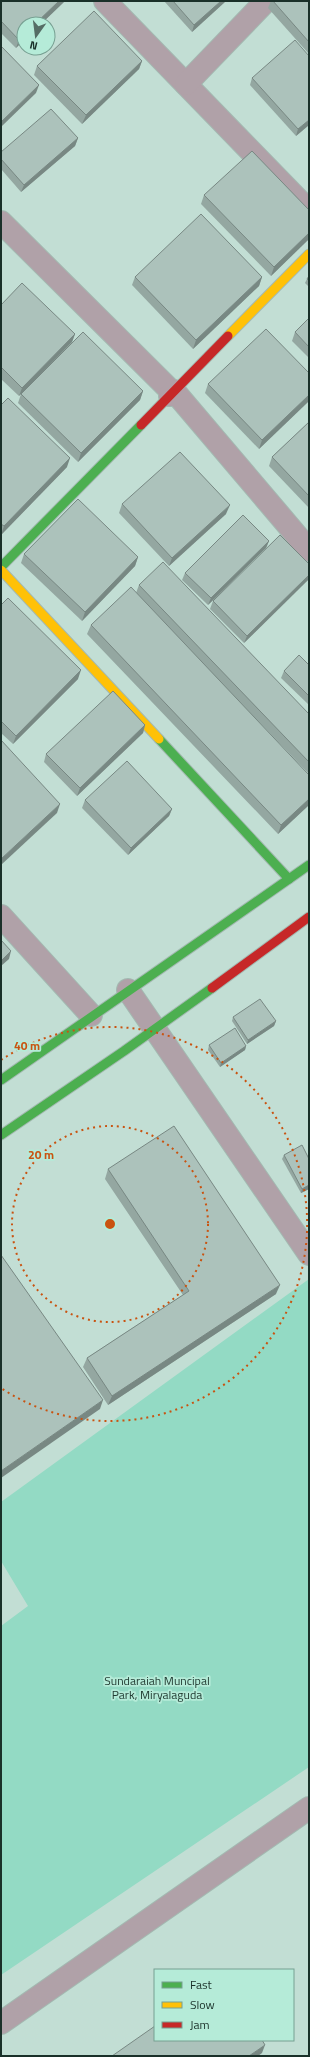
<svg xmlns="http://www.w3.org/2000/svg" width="310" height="2057" font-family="'Titillium Web',sans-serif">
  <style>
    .green { fill: #93dac4 }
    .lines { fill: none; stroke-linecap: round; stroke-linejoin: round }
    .street-casing { stroke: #a3b9b1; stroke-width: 24 }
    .fast-casing { stroke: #a3b9b1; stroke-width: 11 }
    .slow-casing { stroke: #a3b9b1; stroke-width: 11 }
    .jam-casing { stroke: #a3b9b1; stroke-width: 11 }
    .street { stroke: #b0a1a8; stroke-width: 22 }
    .fast { stroke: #4caf50; stroke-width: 9 }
    .slow { stroke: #ffc107; stroke-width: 9 }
    .jam { stroke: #c62828; stroke-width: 9 }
    .wall { fill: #94a7a1 }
    .shaded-wall { fill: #788883 }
    .building { fill: #acc2bb; stroke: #788883 }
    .ring { fill: none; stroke: #c95310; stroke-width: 2; stroke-dasharray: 2 4 }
    .labels { text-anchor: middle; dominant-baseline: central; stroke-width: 3.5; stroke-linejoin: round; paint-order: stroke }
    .park-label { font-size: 12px; fill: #233d34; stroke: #b5ebd8 }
    .centre { fill: #c95310; stroke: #b5ebd8; stroke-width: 2 }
    .ring-label { font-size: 12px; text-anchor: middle; font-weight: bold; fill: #c95310; stroke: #b5ebd8; stroke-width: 3.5; stroke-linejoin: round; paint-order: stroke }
  </style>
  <rect width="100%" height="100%" fill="#c2ded4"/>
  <polygon class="green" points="309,1279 309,1767 1,1975 1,1626 28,1606 1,1561 1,1502"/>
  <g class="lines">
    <defs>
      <g id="street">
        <polyline points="105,1 309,211"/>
        <polyline points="186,84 266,1"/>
        <polyline points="1,222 172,392 170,395"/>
        <polyline points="170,395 174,391 309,550"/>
        <polyline points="1,916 91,1015"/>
        <polyline points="128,990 309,1254"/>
        <polyline points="1,2023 309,1808"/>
      </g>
      <g id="fast">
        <polyline points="1,567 141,425"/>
        <polyline points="159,739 289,879"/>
        <polyline points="1,1080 309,865"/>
        <polyline points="1,1135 124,1051 212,988"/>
      </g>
      <g id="slow">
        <polyline points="228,336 309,254"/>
        <polyline points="1,570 159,739"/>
      </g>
      <g id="jam">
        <polyline points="141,425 228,336"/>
        <polyline points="212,988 309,917"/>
      </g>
    </defs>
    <use href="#street" class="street-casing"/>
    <use href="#fast" class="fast-casing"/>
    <use href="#slow" class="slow-casing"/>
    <use href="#jam" class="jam-casing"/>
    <use href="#street" class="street"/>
    <use href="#fast" class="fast"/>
    <use href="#slow" class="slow"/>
    <use href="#jam" class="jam"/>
  </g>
  <g class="wall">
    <polygon points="1,1 65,1 41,24 24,24 24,40 16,48 1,33"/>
    <polygon points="164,1 226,1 192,32"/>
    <polygon points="271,1 309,1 309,54 268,8"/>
    <polygon points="309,56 309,125 296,136 250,85 252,78"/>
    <polygon points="142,61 139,69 82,124 34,75 37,66"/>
    <polygon points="78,138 75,146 21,192 1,169 1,152"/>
    <polygon points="204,195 309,210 309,239 271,276 201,204"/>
    <polygon points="309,276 309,287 305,283 307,279"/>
    <polygon points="135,277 262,277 259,286 193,349 132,285"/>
    <polygon points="1,305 75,334 72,342 19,396 1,379"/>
    <polygon points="309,318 309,358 292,341 295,332"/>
    <polygon points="309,373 309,401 259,449 205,393 208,384"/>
    <polygon points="143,391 140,400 78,462 18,403 21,394"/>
    <polygon points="1,405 67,467 1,535"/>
    <polygon points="309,422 309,508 269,466 272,457"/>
    <polygon points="122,504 226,514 169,566 119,513"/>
    <polygon points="269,541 266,548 208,605 182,580 185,573"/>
    <polygon points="24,554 138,557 135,566 82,621 21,563"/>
    <polygon points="309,564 309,579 244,643 210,609 213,601"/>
    <polygon points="139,585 309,714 309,774 207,668 309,775 309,805 278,834 87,634 91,625 136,593"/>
    <polygon points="1,605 78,679 13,744 1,733"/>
    <polygon points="309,665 309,705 281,678 284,671"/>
    <polygon points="145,725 143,733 77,796 44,762 46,754"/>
    <polygon points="85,800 172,809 169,816 128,855 82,808"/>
    <polygon points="233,1017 276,1021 274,1026 247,1044 232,1021"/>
    <polygon points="209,1045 246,1046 245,1050 220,1067 208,1050"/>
    <polygon points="284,1155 309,1159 309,1189 301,1193 282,1159"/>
    <polygon points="108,1169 276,1294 108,1405 83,1367 87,1358 183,1295 105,1179"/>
  </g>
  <g class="shaded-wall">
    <polygon points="59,1 65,1 41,24 35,24"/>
    <polygon points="221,1 226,1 192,32 194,25"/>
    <polygon points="24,35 24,40 16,48 19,40"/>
    <polygon points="142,61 139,69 82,124 86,115"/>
    <polygon points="39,85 36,93 1,127 1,122"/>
    <polygon points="309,120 309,125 296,136 298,129"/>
    <polygon points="78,138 75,146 21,192 24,185"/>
    <polygon points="309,233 309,239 271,276 274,267"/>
    <polygon points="262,277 259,286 193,349 196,340"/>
    <polygon points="75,334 72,342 19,396 22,388"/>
    <polygon points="143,391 140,400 78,462 81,453"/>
    <polygon points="309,395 309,401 259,449 262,440"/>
    <polygon points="70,458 67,467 1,535 4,526"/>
    <polygon points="230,505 226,514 169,566 172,558"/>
    <polygon points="269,541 266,548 208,605 211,598"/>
    <polygon points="138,557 135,566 82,621 85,612"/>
    <polygon points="309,575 309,579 244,643 247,636"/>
    <polygon points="81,670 78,679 13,744 16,736"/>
    <polygon points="145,725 143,733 77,796 80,788"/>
    <polygon points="309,799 309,805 278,834 281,825"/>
    <polygon points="60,804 57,813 1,865 1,859"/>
    <polygon points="172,809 169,816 128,855 131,848"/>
    <polygon points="11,951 9,959 1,966 1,961"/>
    <polygon points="276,1021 274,1026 247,1044 248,1040"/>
    <polygon points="246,1046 245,1050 220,1067 221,1063"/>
    <polygon points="309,1185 309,1189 301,1193 302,1189"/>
    <polygon points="280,1285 276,1294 108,1405 112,1396"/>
    <polygon points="103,1400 100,1409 1,1478 1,1471"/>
    <polygon points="265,2045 262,2053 258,2056 249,2056"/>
  </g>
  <g class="building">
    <polygon points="1,1 59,1 35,24 24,24 24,35 19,40 1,21"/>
    <polygon points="173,1 221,1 194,25"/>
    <polygon points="273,1 309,1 309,42"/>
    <polygon points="94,11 142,61 86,115 37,66"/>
    <polygon points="295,40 309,56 309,120 298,129 252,78"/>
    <polygon points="1,46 39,85 1,122"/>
    <polygon points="51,109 78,138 24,185 1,159 1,152"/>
    <polygon points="252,151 309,210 309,233 274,267 204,195"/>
    <polygon points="201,214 262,277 196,340 135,277"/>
    <polygon points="309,276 309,281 307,279"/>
    <polygon points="22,283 75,334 22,388 1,367 1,305"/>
    <polygon points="309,318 309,347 295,332"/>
    <polygon points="266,329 309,373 309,395 262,440 208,384"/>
    <polygon points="83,332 143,391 81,453 21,394"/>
    <polygon points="8,398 70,458 4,526 1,524 1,405"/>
    <polygon points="309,422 309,496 272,457"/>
    <polygon points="180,452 230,505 172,558 122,504"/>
    <polygon points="78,499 138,557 85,612 24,554"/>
    <polygon points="243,515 269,541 211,598 185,573"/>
    <polygon points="280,535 309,564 309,575 247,636 213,601"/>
    <polygon points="163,562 309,714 309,762 139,585"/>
    <polygon points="131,587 309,775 309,799 281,825 91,625"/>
    <polygon points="8,598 81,670 16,736 1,721 1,605"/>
    <polygon points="299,655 309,665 309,696 284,671"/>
    <polygon points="113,691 145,725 80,788 46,754"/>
    <polygon points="1,740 60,804 1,859"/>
    <polygon points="127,761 172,809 131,848 85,800"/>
    <polygon points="1,940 11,951 1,961"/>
    <polygon points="260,999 276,1021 248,1040 233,1017"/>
    <polygon points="235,1028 246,1046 221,1063 209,1045"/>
    <polygon points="174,1126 280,1285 112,1396 87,1358 189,1291 108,1169"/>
    <polygon points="302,1145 309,1159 309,1185 302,1189 284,1155"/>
    <polygon points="1,1255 103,1400 1,1471"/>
    <polygon points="155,2026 155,2040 262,2040 265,2045 249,2056 112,2056"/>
  </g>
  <g class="ring">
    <circle cx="110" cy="1224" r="98"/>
    <path d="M1 1060A197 197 0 1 1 1 1388"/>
  </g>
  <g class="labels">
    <g class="park-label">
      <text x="157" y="1680">Sundaraiah Muncipal<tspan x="157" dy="14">Park, Miryalaguda</tspan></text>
    </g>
  </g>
  <circle cx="110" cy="1224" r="6" class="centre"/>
  <g class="ring-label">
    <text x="27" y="1050">40 m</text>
    <text x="41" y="1159">20 m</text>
  </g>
  <rect width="310" height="2057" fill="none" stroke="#1a3029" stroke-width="4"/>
  <rect x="154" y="1969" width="140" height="72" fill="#b5ebd8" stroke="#77a092"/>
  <rect x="162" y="1982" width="20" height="6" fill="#4caf50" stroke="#77a092"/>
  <text x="190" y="1989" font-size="12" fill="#1a3029">Fast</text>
  <rect x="162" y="2002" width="20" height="6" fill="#ffc107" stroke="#77a092"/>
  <text x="190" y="2009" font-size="12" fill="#1a3029">Slow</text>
  <rect x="162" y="2022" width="20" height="6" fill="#c62828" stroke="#77a092"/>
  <text x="190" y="2029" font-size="12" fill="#1a3029">Jam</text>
  <g transform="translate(36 36) rotate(194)"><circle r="19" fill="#b5ebd8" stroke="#77a092"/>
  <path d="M0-3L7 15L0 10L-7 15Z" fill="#556d65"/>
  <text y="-6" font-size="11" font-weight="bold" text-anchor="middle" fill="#1a3029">N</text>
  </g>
</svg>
